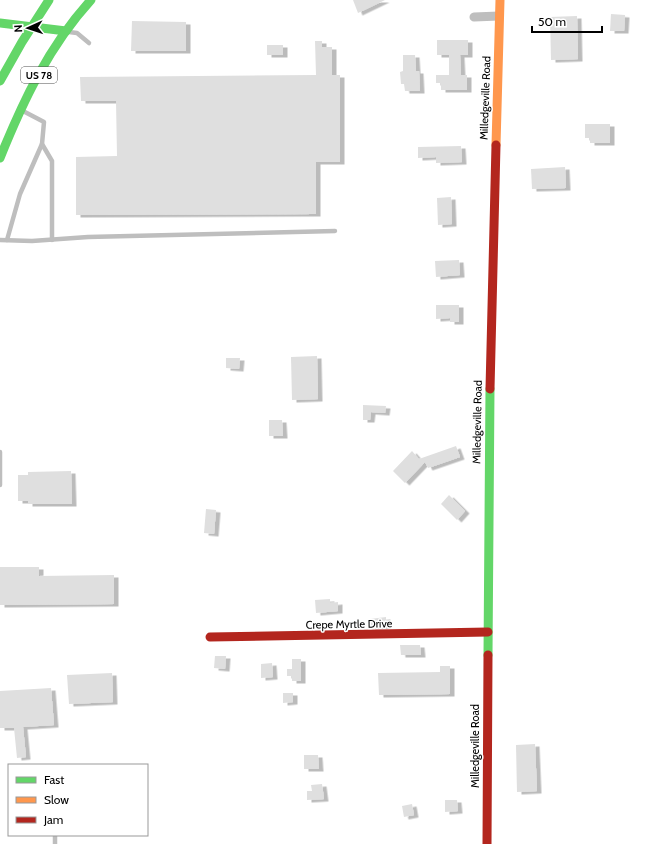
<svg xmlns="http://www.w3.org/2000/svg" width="668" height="844" font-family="Cabin,sans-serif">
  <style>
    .building { fill: #dfdfdf; filter: url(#shadow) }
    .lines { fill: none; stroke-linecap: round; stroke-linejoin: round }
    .lane { stroke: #bebebe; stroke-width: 4.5 }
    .street { stroke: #bebebe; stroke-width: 9 }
    .fast { stroke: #63d668; stroke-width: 9 }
    .slow { stroke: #ff974d; stroke-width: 9 }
    .jam { stroke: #b3261e; stroke-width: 9 }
    .labels { text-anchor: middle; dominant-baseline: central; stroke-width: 3; stroke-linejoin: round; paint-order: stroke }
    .shield { fill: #fff; stroke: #4c4c4c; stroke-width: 1 }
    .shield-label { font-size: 10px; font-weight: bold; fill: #000 }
    .street-label { font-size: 11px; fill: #000; stroke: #fff }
  </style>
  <defs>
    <filter id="shadow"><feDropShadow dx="4.5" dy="2.5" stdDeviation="0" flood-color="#0004"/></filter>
  </defs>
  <rect width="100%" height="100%" fill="#fff"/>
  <g class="building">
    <polygon points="353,0 385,0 358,13"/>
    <polygon points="611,14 625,15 624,31 610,31"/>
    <polygon points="577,16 578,59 551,60 550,17"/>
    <polygon points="132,21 186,22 186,51 131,51"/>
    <polygon points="437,40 468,40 468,55 460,55 461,75 467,75 467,90 441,90 441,83 436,83 436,75 449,75 449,55 437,55"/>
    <polygon points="315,41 322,41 322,47 332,47 332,75 340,75 340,162 316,162 316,214 76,215 76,157 117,156 116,101 81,101 80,77 316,75"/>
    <rect x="267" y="45" width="16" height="10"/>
    <polygon points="403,55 415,55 416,71 419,71 420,91 405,91 404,84 401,84 400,72 403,71"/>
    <polygon points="585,124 610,124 610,143 590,143 590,138 585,138"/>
    <polygon points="461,146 462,162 436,163 436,157 418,158 418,147"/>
    <polygon points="565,167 566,188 532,189 531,169"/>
    <polygon points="451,197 452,224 438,225 437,198"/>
    <polygon points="459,260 460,275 436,277 435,261"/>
    <polygon points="436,305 459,305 459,322 450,322 450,318 436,319"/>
    <polygon points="317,356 318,399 292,400 291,357"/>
    <polygon points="226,358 240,358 239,369 226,368"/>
    <polygon points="363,405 386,406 385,413 371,412 370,420 363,420"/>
    <polygon points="269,420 282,420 283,436 269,436"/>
    <polygon points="456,446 460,457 428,468 425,462 405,483 393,471 412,451 419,459"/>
    <polygon points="71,471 72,504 28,504 28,501 18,501 18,475 28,475 28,472"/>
    <polygon points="449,495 465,511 457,520 441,504"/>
    <polygon points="206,509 216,510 214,534 204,533"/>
    <polygon points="0,567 39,567 39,576 114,575 114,604 0,605"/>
    <polygon points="330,599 330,603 338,602 338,611 316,613 315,600"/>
    <polygon points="386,617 386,626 371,627 370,619"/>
    <polygon points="400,645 420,645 421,655 401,655"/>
    <polygon points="215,656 226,656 225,669 214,668"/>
    <polygon points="292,659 301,659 301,681 292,681 292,676 287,676 287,669 292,669"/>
    <polygon points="272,663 273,677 261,678 261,664"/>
    <polygon points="440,666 450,666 450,694 379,695 378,673 440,672"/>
    <polygon points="112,673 113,702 69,704 67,675"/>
    <polygon points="51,688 54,725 23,727 26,757 17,758 14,728 0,728 0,691"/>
    <polygon points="283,693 293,693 293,702 283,703"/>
    <polygon points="535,744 537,791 517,792 516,745"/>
    <polygon points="304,755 318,755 319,769 304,769"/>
    <polygon points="322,784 324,799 307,800 307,791 312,791 311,785"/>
    <polygon points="445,800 457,800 458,811 445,812"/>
    <polygon points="412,804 414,815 404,817 402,806"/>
  </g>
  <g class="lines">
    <g class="lane">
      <polyline points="69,32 77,33 89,43"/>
      <polyline points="23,111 44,122 42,144 52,161 52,240"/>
      <polyline points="0,240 32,241 88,237 335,231"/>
      <polyline points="7,240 20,194 42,144"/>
      <polyline points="0,452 0,485"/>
      <polyline points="55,844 55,835"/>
    </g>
    <polyline class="street" points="474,17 499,16"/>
    <g class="fast">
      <polyline points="0,23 66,31"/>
      <polyline points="0,81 22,42 49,0"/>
      <path d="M0 158C23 101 49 46 91 0"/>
      <polyline points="488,655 490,389"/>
    </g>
    <polyline class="slow" points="496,145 500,0"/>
    <g class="jam">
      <polyline points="490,389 496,145"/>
      <polyline points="210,637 488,632"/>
      <polyline points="487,844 488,655"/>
    </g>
  </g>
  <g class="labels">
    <rect class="shield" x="21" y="67" width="36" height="16" rx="3"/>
    <g class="shield-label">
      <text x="39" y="75">US 78</text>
    </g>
    <g class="street-label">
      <text transform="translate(485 98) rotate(-88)">Milledgeville Road</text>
      <text transform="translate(477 422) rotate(-89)">Milledgeville Road</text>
      <text transform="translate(349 624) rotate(-1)">Crepe Myrtle Drive</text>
      <text transform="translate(475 746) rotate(-90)">Milledgeville Road</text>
    </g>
  </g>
  <rect x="8" y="764" width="140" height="72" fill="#ffffff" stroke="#999999"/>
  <rect x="16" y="777" width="20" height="6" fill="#63d668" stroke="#999999"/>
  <text x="44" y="784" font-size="12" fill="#000000">Fast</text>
  <rect x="16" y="797" width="20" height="6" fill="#ff974d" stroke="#999999"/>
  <text x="44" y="804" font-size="12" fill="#000000">Slow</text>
  <rect x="16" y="817" width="20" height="6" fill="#b3261e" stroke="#999999"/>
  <text x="44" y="824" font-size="12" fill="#000000">Jam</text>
  <g transform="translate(28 28) rotate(267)" stroke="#ffffff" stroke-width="3" paint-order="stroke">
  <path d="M0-3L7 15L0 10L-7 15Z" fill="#000000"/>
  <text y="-6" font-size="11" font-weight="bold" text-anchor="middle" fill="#000000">N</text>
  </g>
  <path d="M532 26v6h70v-6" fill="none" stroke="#000000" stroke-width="2"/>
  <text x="538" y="26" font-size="12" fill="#000000" stroke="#ffffff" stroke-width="3" paint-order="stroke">50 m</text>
</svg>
